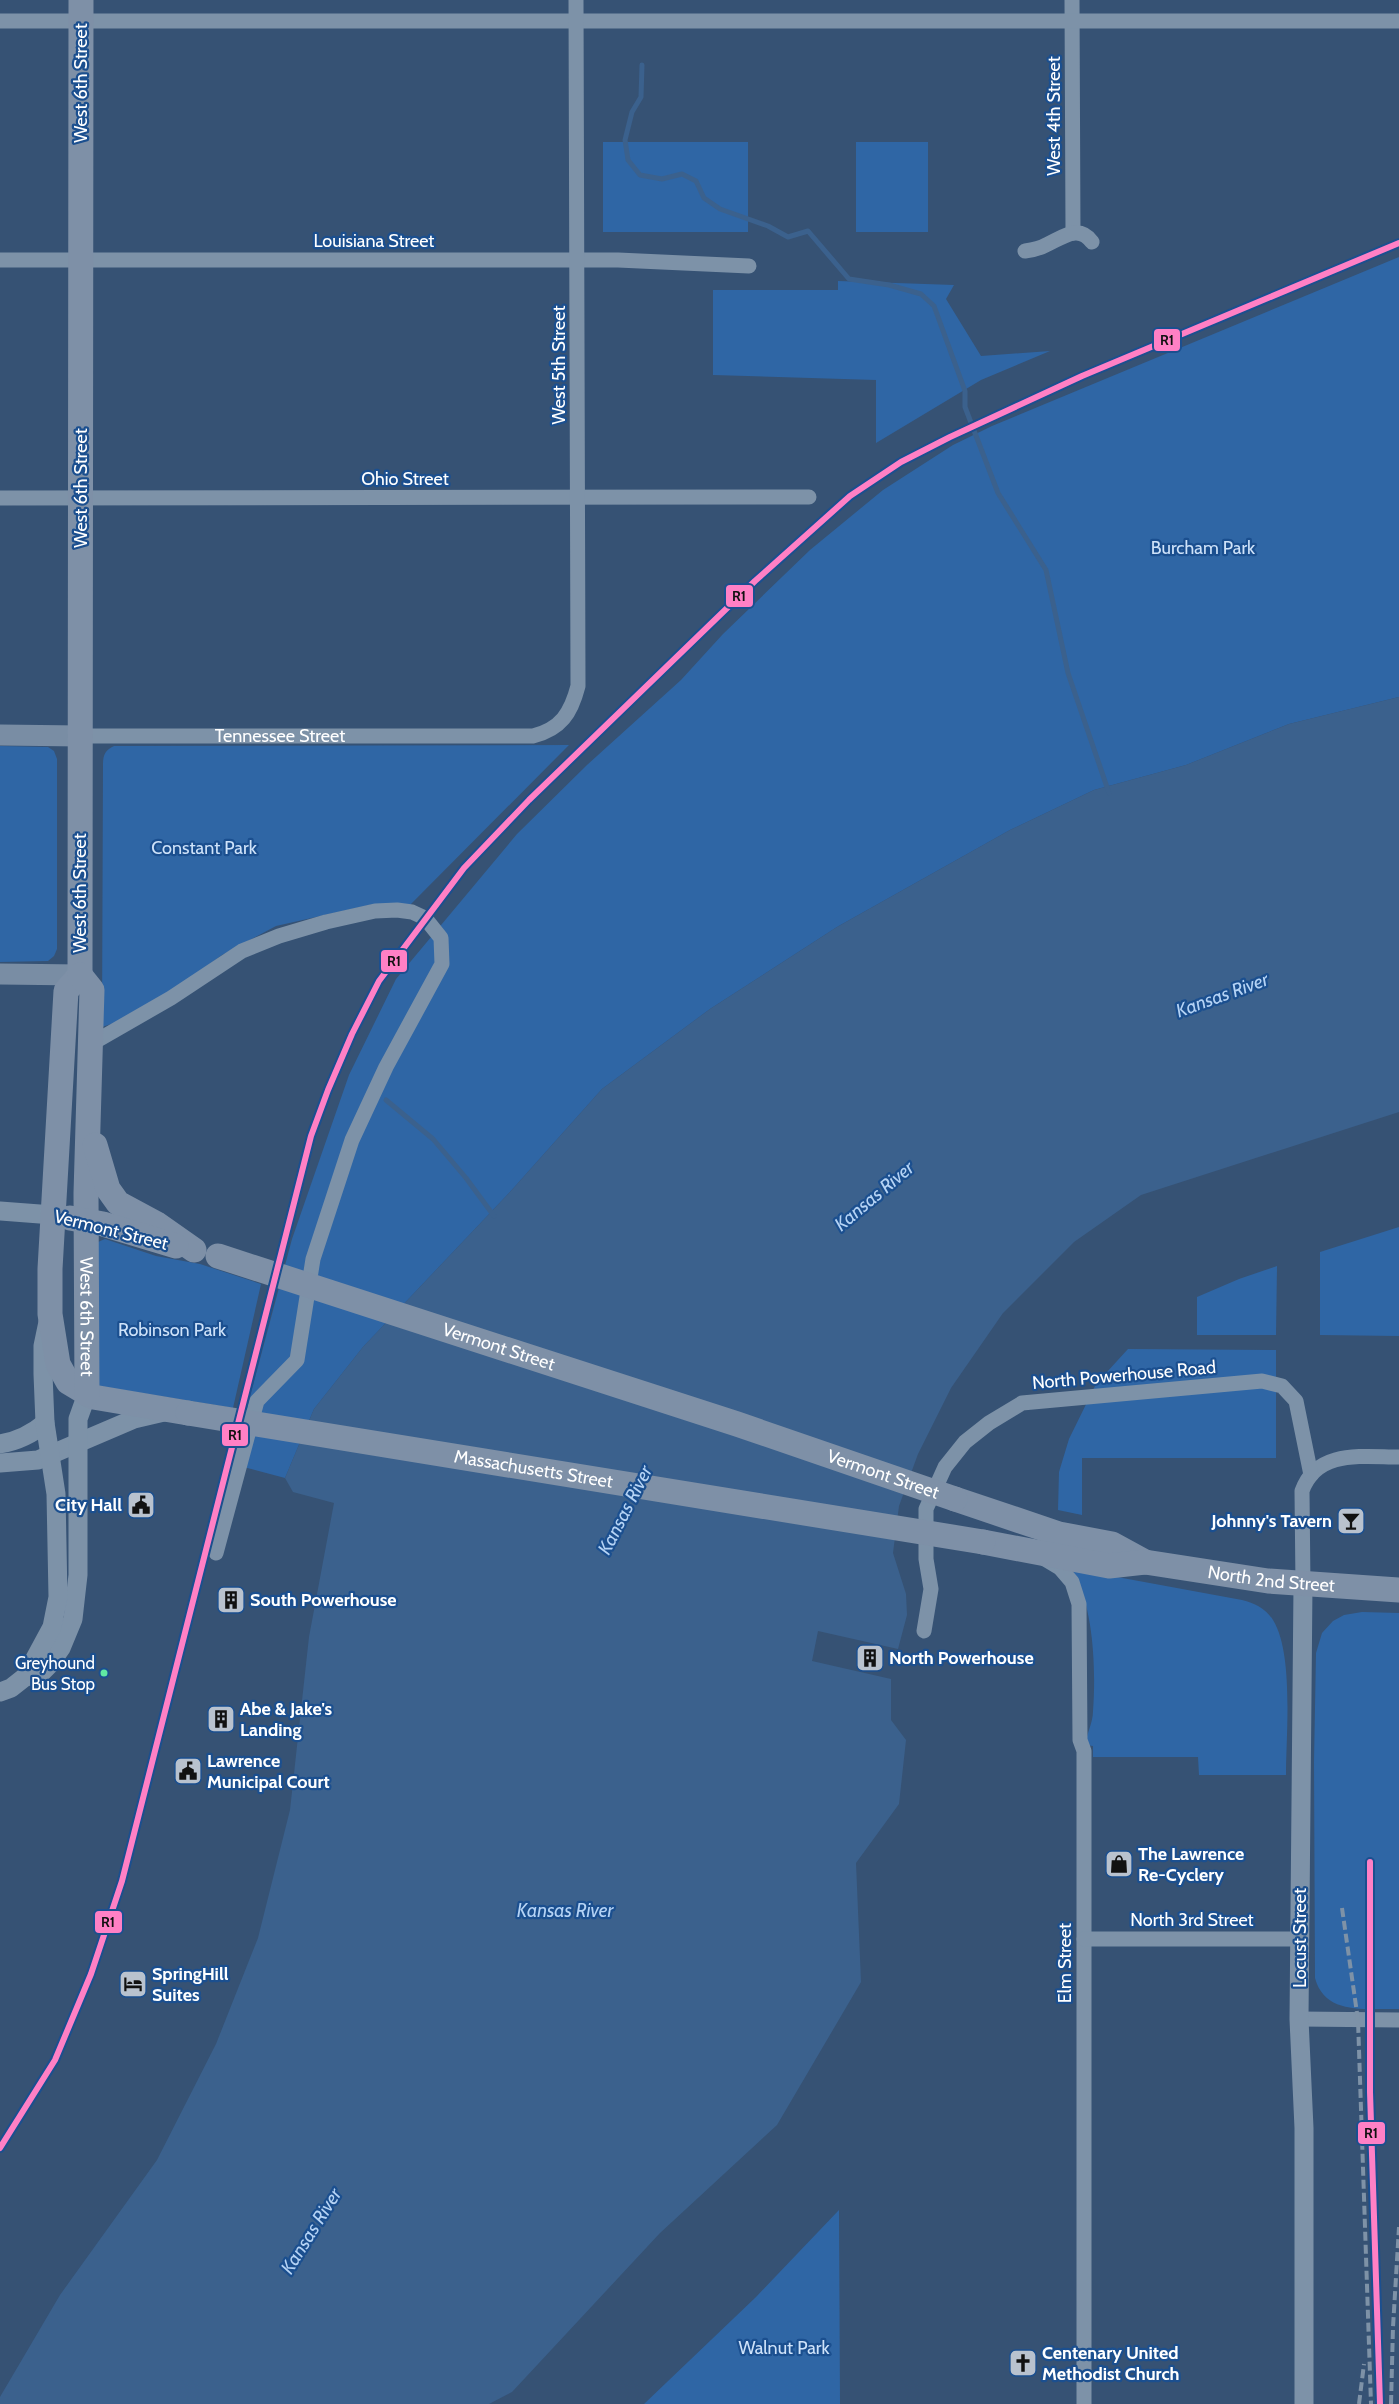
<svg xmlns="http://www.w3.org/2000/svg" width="1399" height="2404" font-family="Cabin,sans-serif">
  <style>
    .green { fill: #2f66a5 }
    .water { fill: #3b618d }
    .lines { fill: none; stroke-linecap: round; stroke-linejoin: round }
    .stream { stroke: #3b618d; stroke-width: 5 }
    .minor { stroke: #7d92a8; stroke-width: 15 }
    .tertiary { stroke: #7d92a8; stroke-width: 19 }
    .secondary { stroke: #798da4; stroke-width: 21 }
    .trunk { stroke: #7e90a7; stroke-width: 25 }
    .rail { stroke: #7e92a7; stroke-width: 4; stroke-dasharray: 9 4; stroke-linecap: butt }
    .trunk-bridge { stroke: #7e90a7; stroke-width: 25 }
    .rail-1-casing { stroke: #1b4f8f; stroke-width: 10 }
    .rail-1 { stroke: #ff80c5; stroke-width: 6 }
    .bus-dot { fill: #60e9a3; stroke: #1b4f8f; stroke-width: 2 }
    .labels { text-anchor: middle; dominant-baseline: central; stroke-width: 4.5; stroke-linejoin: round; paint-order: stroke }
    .bus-label { font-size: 17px; fill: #fff; stroke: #1b4f8f; text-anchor: end }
    .street-label { font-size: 18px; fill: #fff; stroke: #1b4f8f }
    .park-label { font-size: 18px; fill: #cfe3fa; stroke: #1b4f8f }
    .poi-label { font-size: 18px; font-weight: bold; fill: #fff; stroke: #1b4f8f; text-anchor: start }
    .water-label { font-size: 19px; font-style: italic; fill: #b5d3f5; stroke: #1b4f8f }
    .line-badge { stroke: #1b4f8f; stroke-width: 2 }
    .pale-badge-label { font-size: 14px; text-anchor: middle; font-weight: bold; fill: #111 }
  </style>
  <rect width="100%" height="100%" fill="#365274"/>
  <g class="green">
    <rect x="603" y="142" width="145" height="90"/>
    <rect x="856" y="142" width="72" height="90"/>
    <polygon points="1399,257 1399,697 1289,724 1186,765 1094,790 1010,830 837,927 710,1009 602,1089 510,1192 363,1347 314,1409 285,1478 232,1464 292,1239 349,1075 396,979 517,834 587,765 681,680 723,634 810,550 883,490 953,445 992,426"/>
    <polygon points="838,281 954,285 946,299 981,356 1050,351 981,380 876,443 876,380 713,375 713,290 838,290"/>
    <path d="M569 745 410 905 374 904 276 926 222 955 181 985 117 1022 102 1027 103 765C103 755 105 750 114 746Z"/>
    <polygon points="0,746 48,747 54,751 57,759 57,949 54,956 48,961 0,962"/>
    <polygon points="1399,1227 1399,1336 1320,1335 1320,1252"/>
    <polygon points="105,1239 156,1256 200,1264 261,1284 233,1408 98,1386 98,1242"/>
    <polygon points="1277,1266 1276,1335 1197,1335 1197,1297 1239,1279"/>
    <polygon points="1128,1349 1276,1350 1276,1458 1082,1458 1082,1515 1058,1510 1059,1472 1069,1439 1096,1384"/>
    <path d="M1079 1570 1242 1600C1255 1603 1266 1609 1273 1620 1294 1654 1286 1735 1286 1775H1199L1198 1757H1093V1746L1086 1745C1086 1733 1093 1724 1093 1711 1096 1671 1094 1609 1074 1574V1572Z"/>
    <path d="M1362 1612 1399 1613V2009C1367 2008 1325 2016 1315 1978L1314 1762 1316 1653 1322 1633 1333 1621 1344 1615Z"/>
    <polygon points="839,2210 840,2404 644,2404 756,2297"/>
  </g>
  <polygon class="water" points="1399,697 1399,1112 1141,1195 1074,1242 1003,1313 951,1388 918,1454 899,1506 893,1553 906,1594 907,1615 898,1649 818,1631 812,1661 891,1679 891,1720 906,1740 899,1804 856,1863 861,1982 777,2125 660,2233 512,2392 489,2404 0,2404 0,2397 60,2295 157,2160 216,2044 258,1938 290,1810 309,1637 334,1503 293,1492 285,1478 314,1409 363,1347 510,1192 602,1089 710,1009 837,927 1010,830 1094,790 1186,765 1289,724"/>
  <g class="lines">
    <g class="stream">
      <polyline points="642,65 641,97 632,112 625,140 628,160 640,175 662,179 682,174 696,181 704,198 720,209 768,226 788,237 808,231 849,279 889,285 921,294 934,306 965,391 965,407 998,493 1046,570 1068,673 1109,793"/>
      <polyline points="386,1100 433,1139 466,1178 494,1216"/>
    </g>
    <g class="minor">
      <polyline points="1072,0 1073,233"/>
      <polyline points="0,21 1399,21"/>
      <path d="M1025 251C1033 250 1041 248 1048 244 1063 237 1079 224 1092 242"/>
      <polyline points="0,260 618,260 749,266"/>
      <polyline points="0,498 809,497"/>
      <path id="s1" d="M81 736H533C561 729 571 713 578 686L576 0"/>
      <polyline points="91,1044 171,998 242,951 279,936 326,922 375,911 397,910 412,912 425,918 441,938 442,964 386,1067 352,1140 313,1259 297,1360 257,1401 216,1553"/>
      <polyline points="1045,1559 1060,1568 1072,1582 1079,1604 1080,1740 1084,1751 1084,2404"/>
      <path d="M1303 1585 1302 1491C1317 1449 1363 1457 1399 1457"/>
      <polyline points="924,1631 931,1589 926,1559 926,1509 945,1467 965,1442 989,1423 1022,1403 1262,1381 1282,1386 1296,1401 1311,1475"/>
      <polyline points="1084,1939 1300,1939"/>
      <polyline points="1299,2019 1399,2020"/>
    </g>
    <g class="tertiary">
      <polyline points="0,1211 53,1215"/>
      <path d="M0 1444C18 1441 32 1434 45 1423"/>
      <polyline points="0,1463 38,1460 134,1419 164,1412"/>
      <polyline points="1303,1585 1299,2019 1304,2128 1304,2404"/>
      <polyline points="25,1677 41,1673 49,1665 61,1648 73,1619 78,1575 78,1419 87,1394"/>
      <polyline points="0,1692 11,1688 25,1677 52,1627 58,1597 56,1494 45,1423 43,1374 43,1346 48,1322"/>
    </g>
    <g class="secondary">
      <polyline points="0,735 81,736"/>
      <polyline points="0,974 80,975"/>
    </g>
    <g class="trunk">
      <polyline points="81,0 80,975 66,991 50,1269 50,1314 58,1364 68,1382 93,1397 188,1413"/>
      <path id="s2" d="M80 975 92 990 86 1193 87 1394"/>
      <polyline points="95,1145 108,1189 118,1203 157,1224 194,1250"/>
      <polyline points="70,1218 103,1224 176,1246"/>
      <polyline points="955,1499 1059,1534 1112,1544 1145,1562"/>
      <path id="s3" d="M983 1542 1109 1566 1145 1562 1268 1581 1399 1590"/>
    </g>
    <g class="rail">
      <polyline points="1370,1862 1370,2092 1380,2404"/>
      <polyline points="1342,1908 1358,2020 1371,2404"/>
      <polyline points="1359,2404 1364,2364"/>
      <polyline points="1391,2404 1393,2327 1399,2227"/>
    </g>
    <g class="trunk-bridge">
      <path id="s4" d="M218 1256 737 1424 955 1499"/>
      <path id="s5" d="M188 1413 983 1542"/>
    </g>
    <defs>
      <g id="rail-1">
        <polyline points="1370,1862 1370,2092 1380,2404"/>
        <polyline points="0,2148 55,2060 91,1974 122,1881 311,1136 328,1090 352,1034 379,981 464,868 529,800 755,581 850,496 901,462 950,437 1082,376 1399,243"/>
      </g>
    </defs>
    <use href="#rail-1" class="rail-1-casing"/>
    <use href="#rail-1" class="rail-1"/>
  </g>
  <defs>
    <symbol id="civic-square" viewBox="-11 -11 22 22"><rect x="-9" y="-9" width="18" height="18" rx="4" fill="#b9c2ce" stroke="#1b4f8f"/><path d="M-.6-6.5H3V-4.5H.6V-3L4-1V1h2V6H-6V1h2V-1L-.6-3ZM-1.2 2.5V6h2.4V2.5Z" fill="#111"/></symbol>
    <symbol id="bar-square" viewBox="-11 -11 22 22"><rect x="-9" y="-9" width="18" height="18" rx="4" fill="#b9c2ce" stroke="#1b4f8f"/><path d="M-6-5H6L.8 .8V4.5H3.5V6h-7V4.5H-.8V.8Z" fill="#111"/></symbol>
    <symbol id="building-square" viewBox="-11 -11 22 22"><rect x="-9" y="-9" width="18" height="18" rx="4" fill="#b9c2ce" stroke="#1b4f8f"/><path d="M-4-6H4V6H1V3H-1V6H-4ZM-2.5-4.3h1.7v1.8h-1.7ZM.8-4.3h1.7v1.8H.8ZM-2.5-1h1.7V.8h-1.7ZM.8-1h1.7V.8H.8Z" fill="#111"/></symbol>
    <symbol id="shop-square" viewBox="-11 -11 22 22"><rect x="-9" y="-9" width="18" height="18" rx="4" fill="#b9c2ce" stroke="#1b4f8f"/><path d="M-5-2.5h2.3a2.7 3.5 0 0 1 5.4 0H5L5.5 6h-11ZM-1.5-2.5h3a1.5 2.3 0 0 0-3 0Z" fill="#111"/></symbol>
    <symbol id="hotel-square" viewBox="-11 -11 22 22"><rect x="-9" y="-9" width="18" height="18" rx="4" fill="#b9c2ce" stroke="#1b4f8f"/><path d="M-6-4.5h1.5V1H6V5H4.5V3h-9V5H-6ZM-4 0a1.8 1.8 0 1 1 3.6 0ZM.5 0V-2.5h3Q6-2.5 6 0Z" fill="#111"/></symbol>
    <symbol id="church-square" viewBox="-11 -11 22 22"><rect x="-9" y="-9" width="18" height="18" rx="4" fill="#b9c2ce" stroke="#1b4f8f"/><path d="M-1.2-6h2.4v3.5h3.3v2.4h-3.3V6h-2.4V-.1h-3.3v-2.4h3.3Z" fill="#111"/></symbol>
  </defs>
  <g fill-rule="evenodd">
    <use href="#civic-square" x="125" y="1489" width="32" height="32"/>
    <use href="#bar-square" x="1335" y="1505" width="32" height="32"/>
    <use href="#building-square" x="215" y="1584" width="32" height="32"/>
    <use href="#building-square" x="854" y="1642" width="32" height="32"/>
    <use href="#building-square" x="205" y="1703" width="32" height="32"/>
    <use href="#civic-square" x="172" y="1755" width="32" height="32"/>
    <use href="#shop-square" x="1103" y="1848" width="32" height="32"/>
    <use href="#hotel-square" x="117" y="1968" width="32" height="32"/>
    <use href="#church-square" x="1007" y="2347" width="32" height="32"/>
  </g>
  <circle class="bus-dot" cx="104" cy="1673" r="4.5"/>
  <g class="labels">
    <g class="bus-label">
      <text x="95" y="1663">Greyhound<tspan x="95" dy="21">Bus Stop</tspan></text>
    </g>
    <g class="street-label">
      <text transform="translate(81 83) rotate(-90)">West 6th Street</text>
      <text transform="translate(1054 116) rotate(-90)">West 4th Street</text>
      <text x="374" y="241">Louisiana Street</text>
      <text transform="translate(559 365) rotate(-90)">West 5th Street</text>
      <text x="405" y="479">Ohio Street</text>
      <text transform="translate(81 488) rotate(-90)">West 6th Street</text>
      <text stroke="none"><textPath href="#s1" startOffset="199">Tennessee Street</textPath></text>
      <text transform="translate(80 893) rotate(-90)">West 6th Street</text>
      <text transform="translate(111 1230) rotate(14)">Vermont Street</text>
      <text stroke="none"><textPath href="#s2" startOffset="346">West 6th Street</textPath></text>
      <text stroke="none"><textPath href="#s4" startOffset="295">Vermont Street</textPath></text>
      <text transform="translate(1124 1375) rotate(-5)">North Powerhouse Road</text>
      <text stroke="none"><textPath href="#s5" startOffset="350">Massachusetts Street</textPath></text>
      <text stroke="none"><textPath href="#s4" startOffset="700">Vermont Street</textPath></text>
      <text stroke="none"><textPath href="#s3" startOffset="292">North 2nd Street</textPath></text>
      <text x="1192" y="1920">North 3rd Street</text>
      <text transform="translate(1300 1938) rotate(-90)">Locust Street</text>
      <text transform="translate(1065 1963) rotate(-90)">Elm Street</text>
    </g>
    <g class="park-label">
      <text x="1203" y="548">Burcham Park</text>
      <text x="204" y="848">Constant Park</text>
      <text x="172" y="1330">Robinson Park</text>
      <text x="784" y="2348">Walnut Park</text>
    </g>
    <g class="poi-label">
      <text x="122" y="1505" text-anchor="end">City Hall</text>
      <text x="1332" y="1521" text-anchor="end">Johnny's Tavern</text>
      <text x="250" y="1600">South Powerhouse</text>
      <text x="889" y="1658">North Powerhouse</text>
      <text x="240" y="1709">Abe &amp; Jake's<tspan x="240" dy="21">Landing</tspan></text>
      <text x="207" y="1761">Lawrence<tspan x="207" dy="21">Municipal Court</tspan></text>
      <text x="1138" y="1854">The Lawrence<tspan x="1138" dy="21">Re-Cyclery</tspan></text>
      <text x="152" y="1974">SpringHill<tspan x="152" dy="21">Suites</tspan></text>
      <text x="1042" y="2353">Centenary United<tspan x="1042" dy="21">Methodist Church</tspan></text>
    </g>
    <g class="water-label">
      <text transform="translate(1222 995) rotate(-20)">Kansas River</text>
      <text transform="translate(874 1196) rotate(-40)">Kansas River</text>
      <text transform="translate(625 1510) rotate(-63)">Kansas River</text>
      <text x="565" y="1910">Kansas River</text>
      <text transform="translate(311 2231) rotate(-58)">Kansas River</text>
    </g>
  </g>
  <g class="line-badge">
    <rect x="1153" y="328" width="28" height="24" rx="5" fill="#ff80c5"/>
    <rect x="725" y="584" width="29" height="24" rx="5" fill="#ff80c5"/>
    <rect x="380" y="949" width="28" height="24" rx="5" fill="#ff80c5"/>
    <rect x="221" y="1423" width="28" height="24" rx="5" fill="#ff80c5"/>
    <rect x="94" y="1910" width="29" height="24" rx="5" fill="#ff80c5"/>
    <rect x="1357" y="2121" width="29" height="24" rx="5" fill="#ff80c5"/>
  </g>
  <g class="pale-badge-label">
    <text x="1167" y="345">R1</text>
    <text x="739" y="601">R1</text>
    <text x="394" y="966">R1</text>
    <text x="235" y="1440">R1</text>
    <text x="108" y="1927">R1</text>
    <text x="1371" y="2138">R1</text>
  </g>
</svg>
